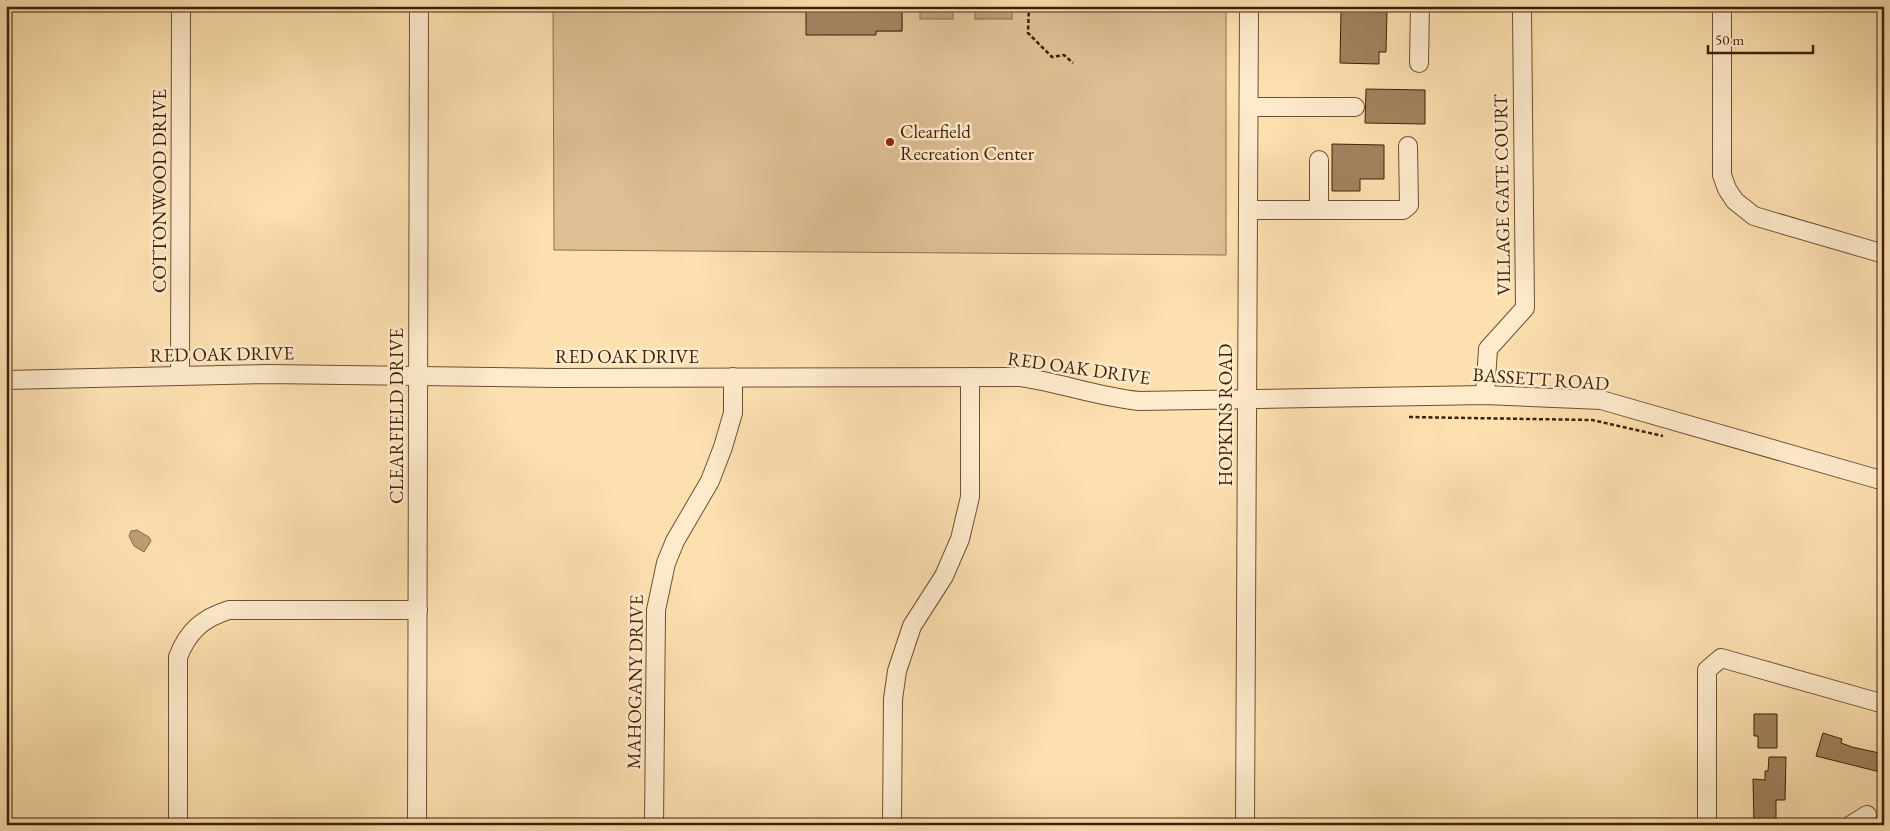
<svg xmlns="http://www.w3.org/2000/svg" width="1890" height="831" font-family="'EB Garamond',serif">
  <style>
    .green { fill: #ddbf93; stroke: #8e6f4e }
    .water { fill: #bc9e77; stroke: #8a6b4b }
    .building { fill: #a2835f; stroke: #3f1f08 }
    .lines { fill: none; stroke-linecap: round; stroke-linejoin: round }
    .minor-casing { stroke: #6e4f32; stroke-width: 20 }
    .path { stroke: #3f1f08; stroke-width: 2.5; stroke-dasharray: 4 2.5; stroke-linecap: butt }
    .minor { stroke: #feebcc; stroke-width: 18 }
    .poi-dot { fill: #8f2418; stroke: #feebcc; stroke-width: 2 }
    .labels { text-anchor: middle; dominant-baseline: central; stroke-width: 5; stroke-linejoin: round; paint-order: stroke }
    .poi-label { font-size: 19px; fill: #3f1f08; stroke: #feebcc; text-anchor: start }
    .street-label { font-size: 19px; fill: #3f1f08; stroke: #feebcc }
  </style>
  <rect width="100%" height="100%" fill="#fde0b0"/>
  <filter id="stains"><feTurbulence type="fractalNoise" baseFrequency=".004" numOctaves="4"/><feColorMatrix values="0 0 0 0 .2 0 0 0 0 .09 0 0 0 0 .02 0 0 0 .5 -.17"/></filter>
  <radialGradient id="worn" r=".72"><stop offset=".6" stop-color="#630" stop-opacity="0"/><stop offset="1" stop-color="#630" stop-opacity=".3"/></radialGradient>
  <polygon class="green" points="553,6 760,6 761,11 806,11 876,31 902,31 902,6 1226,6 1226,255 554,250"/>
  <g class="water">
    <rect x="920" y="6" width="33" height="13"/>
    <rect x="975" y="6" width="37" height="13"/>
    <polygon points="137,530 149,537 151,541 144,552 134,546 129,536 131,531"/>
  </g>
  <g class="building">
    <polygon points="806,6 902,6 902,31 876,31 876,35 806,35"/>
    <polygon points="1341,11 1387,12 1386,52 1379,52 1379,64 1340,63"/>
    <polygon points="1366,89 1425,90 1425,124 1365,123"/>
    <polygon points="1332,144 1384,145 1384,179 1360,179 1360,191 1332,191"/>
    <polygon points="1754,714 1777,714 1777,748 1758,748 1758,736 1754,736"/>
    <polygon points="1823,733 1842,739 1841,743 1852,747 1884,754 1884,773 1816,756"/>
    <polygon points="1769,757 1786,757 1785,800 1776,800 1776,825 1754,825 1753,779 1765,780 1765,771 1768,771"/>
  </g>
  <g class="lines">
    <defs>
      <g id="minor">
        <polyline points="1722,6 1722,175 1727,189 1735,201 1754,216 1884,254"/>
        <polyline points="1419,63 1420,6"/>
        <polyline points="1249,107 1355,107"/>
        <polyline points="1319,160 1319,210"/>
        <polyline points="1248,210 1403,210 1409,205 1408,146"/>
        <polyline points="180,376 181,6"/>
        <path d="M6 380 269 374 557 378 1021 377C1061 383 1099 397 1139 401L1485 395 1601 400 1884 481"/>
        <polyline points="1485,395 1488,349 1525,308 1522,11"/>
        <path d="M178 825V657C188 631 203 618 229 610H418"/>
        <polyline points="417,825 419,6"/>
        <polyline points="654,825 656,610 666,563 675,541 710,481 723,447 733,413 733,377"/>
        <polyline points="892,825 893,699 897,671 912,626 944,576 960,539 970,497 970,377"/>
        <polyline points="1245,825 1249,6"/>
        <polyline points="1707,825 1707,670 1721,658 1884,704"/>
        <polyline points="1851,825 1867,815"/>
      </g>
    </defs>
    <use href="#minor" class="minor-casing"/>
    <g class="path">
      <polyline points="1029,6 1028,33 1052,57 1064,55 1073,63"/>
      <polyline points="1409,417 1592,420 1663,436"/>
    </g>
    <use href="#minor" class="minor"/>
  </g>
  <circle class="poi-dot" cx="890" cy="142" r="5"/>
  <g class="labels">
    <g class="poi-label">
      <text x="900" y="131">Clearfield<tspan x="900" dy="22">Recreation Center</tspan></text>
    </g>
    <g class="street-label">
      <text transform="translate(159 191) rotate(-90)">COTTONWOOD DRIVE</text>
      <text transform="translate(1502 195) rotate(-91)">VILLAGE GATE COURT</text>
      <text transform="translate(222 354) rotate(-1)">RED OAK DRIVE</text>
      <text x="627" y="356">RED OAK DRIVE</text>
      <text transform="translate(1079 368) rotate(8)">RED OAK DRIVE</text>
      <text transform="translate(1541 379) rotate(4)">BASSETT ROAD</text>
      <text transform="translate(1225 415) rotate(-90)">HOPKINS ROAD</text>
      <text transform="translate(396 416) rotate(-90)">CLEARFIELD DRIVE</text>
      <text transform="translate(635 682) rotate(-89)">MAHOGANY DRIVE</text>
    </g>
  </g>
  <rect width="1890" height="831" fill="none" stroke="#fde0b0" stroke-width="25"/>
  <rect x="8" y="8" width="1875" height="816" fill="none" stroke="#3f1f08" stroke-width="2.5"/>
  <rect x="12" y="12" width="1865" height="806" fill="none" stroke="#3f1f08"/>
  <path d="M1708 45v8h105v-8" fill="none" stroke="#3f1f08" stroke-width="2.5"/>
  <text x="1715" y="45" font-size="15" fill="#3f1f08" stroke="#feebcc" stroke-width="4" paint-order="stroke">50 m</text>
  <rect width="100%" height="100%" filter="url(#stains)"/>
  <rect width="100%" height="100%" fill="url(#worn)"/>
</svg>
